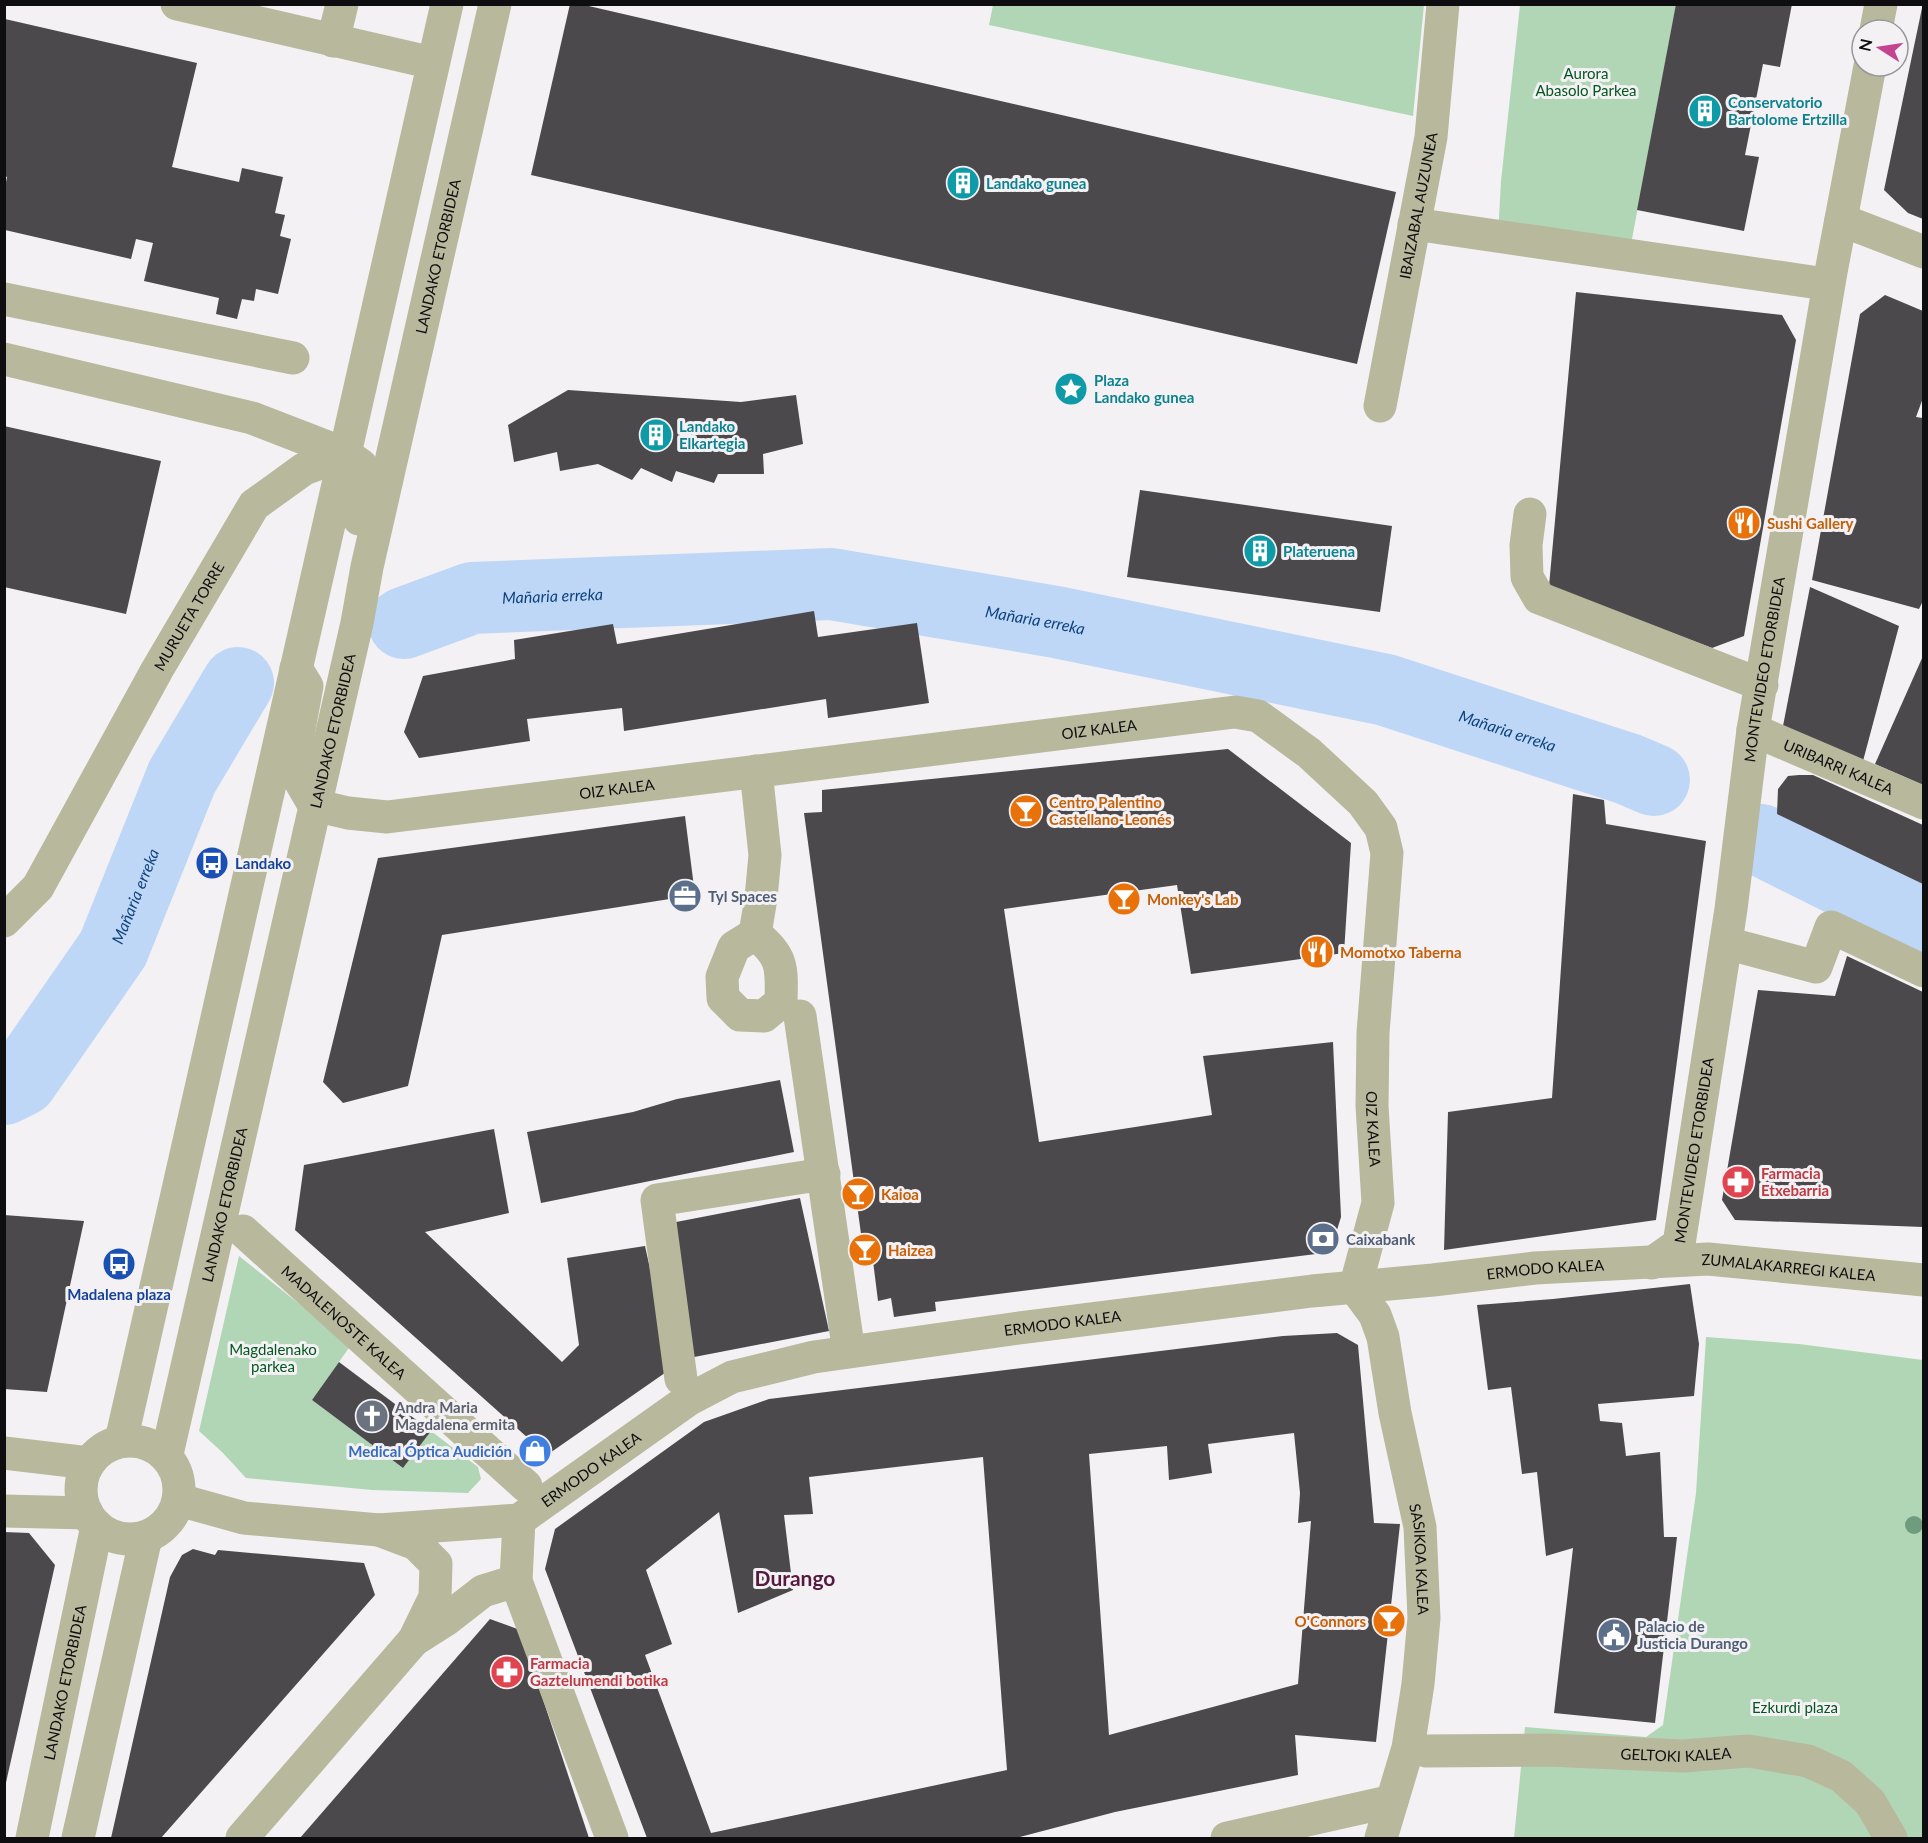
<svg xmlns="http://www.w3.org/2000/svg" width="1928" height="1843" font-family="Lato,sans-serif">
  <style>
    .green { fill: #b1d6b5 }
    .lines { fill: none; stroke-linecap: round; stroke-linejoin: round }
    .river { stroke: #bfd7f6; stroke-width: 72 }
    .building { fill: #4b494c; fill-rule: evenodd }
    .minor { stroke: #b7b89c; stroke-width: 33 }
    .tree { fill: #6f9c7f }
    .labels { text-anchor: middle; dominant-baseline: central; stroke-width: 6; stroke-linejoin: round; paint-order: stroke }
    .park-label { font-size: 15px; fill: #03561e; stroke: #f4f1f5 }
    .culture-label { font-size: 15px; font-weight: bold; fill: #0d838f; stroke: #f4f1f5; text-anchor: start }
    .street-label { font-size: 15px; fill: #0e0d0f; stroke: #f4f1f5 }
    .food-label { font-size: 15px; font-weight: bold; fill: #c56008; stroke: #f4f1f5; text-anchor: start }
    .transit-label { font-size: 15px; font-weight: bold; fill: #164399; stroke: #f4f1f5; text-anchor: start }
    .service-label { font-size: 15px; font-weight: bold; fill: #4e5e75; stroke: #f4f1f5; text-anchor: start }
    .health-label { font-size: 15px; font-weight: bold; fill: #be3a42; stroke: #f4f1f5; text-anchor: start }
    .worship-label { font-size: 15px; font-weight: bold; fill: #5b616d; stroke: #f4f1f5; text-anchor: start }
    .shop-label { font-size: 15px; font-weight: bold; fill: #366cbe; stroke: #f4f1f5; text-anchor: end }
    .water-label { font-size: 16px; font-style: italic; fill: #0d427e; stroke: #f4f1f5 }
    .district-label { font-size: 21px; font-weight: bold; fill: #571a3f; stroke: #f4f1f5 }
  </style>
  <rect width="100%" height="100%" fill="#f4f1f5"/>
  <g class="green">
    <polygon points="993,5 1424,5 1413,116 989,25"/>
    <polygon points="1520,5 1676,5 1629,255 1498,236 1501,181"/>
    <polygon points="239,1256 351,1345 312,1400 403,1468 431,1431 478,1467 481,1479 468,1493 372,1490 246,1478 223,1453 199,1431"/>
    <polygon points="1706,1337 1799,1344 1923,1360 1923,1838 1514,1838 1525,1727 1646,1737 1663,1725 1696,1493"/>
  </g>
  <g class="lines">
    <g class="river">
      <path id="s1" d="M404 623 472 598 831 584 1056 622 1386 690 1628 769 1654 780"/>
      <polyline points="1761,840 1924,921"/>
      <path id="s2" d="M4 1089 22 1080 113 949 182 777 238 683"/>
    </g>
  </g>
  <g class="building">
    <polygon points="570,4 580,4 1396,192 1357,364 531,175"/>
    <polygon points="1676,4 1792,4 1780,67 1763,64 1745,155 1759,157 1744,231 1637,210"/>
    <polygon points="1922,8 1923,8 1923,219 1908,213 1884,190"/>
    <polygon points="5,19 197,63 172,167 239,182 242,168 283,177 275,213 285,215 280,236 291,239 278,294 256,289 254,301 242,299 237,319 216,314 219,298 144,281 153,243 136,239 131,259 5,230 5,187 7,177 5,176"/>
    <polygon points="1576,292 1782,315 1796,340 1744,636 1712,648 1549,586"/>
    <polygon points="1885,295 1923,311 1923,398 1916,417 1923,418 1923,601 1919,609 1812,580 1860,314"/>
    <polygon points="568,390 741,402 796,395 803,444 763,454 764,474 718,474 714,483 676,471 672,482 641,468 632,480 598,464 560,471 557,452 514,462 508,425"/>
    <polygon points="4,426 161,461 126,614 4,587"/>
    <polygon points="1140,490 1392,526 1380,612 1127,577"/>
    <polygon points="1810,587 1899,626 1863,761 1783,726"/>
    <polygon points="814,611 818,637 917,623 929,703 828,718 826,699 624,731 622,708 527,719 530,741 419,758 404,732 423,676 515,659 514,640 613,624 617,644"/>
    <polygon points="1923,656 1923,785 1875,764"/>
    <polygon points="1228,749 1351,843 1344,953 1191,974 1177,885 1004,909 1039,1142 1212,1115 1203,1056 1333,1042 1341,1217 1337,1230 1324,1253 935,1302 936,1311 894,1317 891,1298 878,1301 872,1253 864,1256 804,813 822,812 822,790"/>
    <polygon points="1799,775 1813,775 1923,825 1923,884 1777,814 1778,789 1788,776"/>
    <polygon points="1573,794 1604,800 1606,824 1706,841 1656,1220 1444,1250 1448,1112 1552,1098"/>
    <polygon points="685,816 695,895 442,935 408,1086 343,1103 323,1082 378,858"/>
    <polygon points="1847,956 1923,992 1923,1227 1735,1220 1722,1200 1758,990 1835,996"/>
    <polygon points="780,1080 794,1152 541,1203 527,1132 633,1112 677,1099"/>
    <polygon points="494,1129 509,1213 425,1232 562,1362 579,1345 567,1258 645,1246 672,1368 547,1455 295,1230 304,1165"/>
    <polygon points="800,1198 829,1331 689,1358 671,1223"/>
    <polygon points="4,1215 84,1221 47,1392 4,1389"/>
    <polygon points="1690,1284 1699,1344 1694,1396 1598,1404 1600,1421 1622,1423 1626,1456 1660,1452 1664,1537 1677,1537 1655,1723 1554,1713 1573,1548 1546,1556 1537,1472 1522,1474 1511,1387 1488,1390 1477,1305 1553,1299"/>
    <path d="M1337 1333 1358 1345 1374 1523 1400 1524 1376 1742 1295 1735 1298 1775 1115 1812 1016 1838H647L545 1569 555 1529 704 1422 769 1399 1283 1336ZM1294 1433 1300 1493 1298 1523 1311 1521 1298 1684 1109 1735 1089 1454 1167 1446 1169 1480 1212 1473 1208 1444ZM983 1457 1007 1770 711 1833 645 1655 672 1644 646 1570 719 1512 738 1613 793 1590 784 1515 813 1514 809 1477Z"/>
    <polygon points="339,1362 431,1431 403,1468 312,1400"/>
    <polygon points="4,1532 29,1533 55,1565 5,1787"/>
    <polygon points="193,1549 215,1555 218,1550 364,1563 375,1595 161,1838 111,1838 170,1577 182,1555"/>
    <polygon points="490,1619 520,1630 589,1838 300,1838"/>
  </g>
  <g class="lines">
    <g class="minor">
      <polyline points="177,4 433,63"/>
      <polyline points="1876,30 1881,4"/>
      <polyline points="333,41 342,4"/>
      <polyline points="1841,220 1924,252"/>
      <polyline points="1414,224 1812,282"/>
      <polyline points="4,299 293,358"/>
      <polyline points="4,359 252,418 345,454"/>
      <path id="s3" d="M1380 406 1431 137 1443 4"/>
      <polyline points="1530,514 1526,545 1527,577 1539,598 1762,685"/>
      <path id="s4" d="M296 668 307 686 292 767 314 805 348 813 387 817 1235 712 1258 716 1309 753 1363 803 1381 828 1387 853 1373 1033 1372 1106 1378 1203 1355 1288 1375 1315 1383 1337 1395 1413 1420 1527 1424 1618 1418 1684 1408 1748 1381 1838"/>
      <path id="s5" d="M1753 730 1924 803"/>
      <path id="s6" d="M4 921 38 887 157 670 254 505 304 469 345 454 361 465 366 478 359 519"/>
      <path d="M755 934C783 956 782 967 781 1002L764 1016 740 1015 723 998 722 977 734 947 755 934 761 898 765 855 756 771"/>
      <polyline points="1726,943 1816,967 1831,927 1924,971"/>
      <polyline points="800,1016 847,1339"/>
      <path id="s7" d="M243 1231 526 1486"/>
      <path id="s8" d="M1652 1263 1679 1244 1731 909 1753 730 1831 272 1870 66"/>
      <polyline points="681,1379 657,1200 824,1174"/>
      <polyline points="121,1441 447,4"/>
      <circle cx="130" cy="1490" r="49"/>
      <polyline points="4,1453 89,1463"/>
      <path id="s9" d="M167 1454 357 623 367 567 495 4"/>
      <polyline points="179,1500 244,1518 379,1530 519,1520"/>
      <polyline points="4,1511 87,1513"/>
      <path id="s10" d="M519 1520 688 1400 732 1377 814 1357 1012 1329 1312 1291 1433 1280 1535 1268 1708 1259 1924 1280"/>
      <polyline points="519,1520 516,1581 612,1838"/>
      <polyline points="414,1640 447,1619 483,1591 516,1581"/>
      <path id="s11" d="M1426 1751 1549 1750 1683 1756 1748 1751 1808 1761 1841 1776 1870 1802 1891 1838"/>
      <path id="s12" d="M32 1838 97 1526"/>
      <polyline points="78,1838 146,1537"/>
      <polyline points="242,1838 414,1640 435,1597 436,1564 416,1544 379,1530"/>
      <polyline points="1227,1838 1392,1801"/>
    </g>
  </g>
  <circle class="tree" cx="1914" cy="1525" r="9"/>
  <defs>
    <symbol id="building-disc" viewBox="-11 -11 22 22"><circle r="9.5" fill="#0f9aa8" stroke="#f4f1f5"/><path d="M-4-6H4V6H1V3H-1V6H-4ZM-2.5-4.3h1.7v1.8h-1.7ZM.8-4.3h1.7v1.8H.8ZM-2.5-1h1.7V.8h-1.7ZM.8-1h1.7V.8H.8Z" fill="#fff"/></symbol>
    <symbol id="sight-disc" viewBox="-11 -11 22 22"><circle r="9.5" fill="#0f9aa8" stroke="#f4f1f5"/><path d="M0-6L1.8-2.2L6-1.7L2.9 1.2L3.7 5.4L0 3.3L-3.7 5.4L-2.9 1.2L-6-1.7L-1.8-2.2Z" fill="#fff"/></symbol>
    <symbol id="restaurant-disc" viewBox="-11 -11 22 22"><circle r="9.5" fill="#e8710a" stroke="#f4f1f5"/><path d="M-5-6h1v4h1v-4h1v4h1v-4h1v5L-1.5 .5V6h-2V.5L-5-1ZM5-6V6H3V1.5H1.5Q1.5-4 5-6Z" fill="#fff"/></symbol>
    <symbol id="bar-disc" viewBox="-11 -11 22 22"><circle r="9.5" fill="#e8710a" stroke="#f4f1f5"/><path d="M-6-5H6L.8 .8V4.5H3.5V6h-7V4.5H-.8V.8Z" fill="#fff"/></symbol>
    <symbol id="bus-disc" viewBox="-11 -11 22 22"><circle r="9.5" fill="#1a4fb4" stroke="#f4f1f5"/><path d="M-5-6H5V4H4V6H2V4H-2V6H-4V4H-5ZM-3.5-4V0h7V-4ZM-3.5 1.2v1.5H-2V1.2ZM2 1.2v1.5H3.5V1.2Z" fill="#fff"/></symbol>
    <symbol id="office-disc" viewBox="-11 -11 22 22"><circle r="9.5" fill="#5c6f8a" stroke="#f4f1f5"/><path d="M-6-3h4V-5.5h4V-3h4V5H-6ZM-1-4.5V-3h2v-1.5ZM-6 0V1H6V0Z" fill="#fff"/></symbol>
    <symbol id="pharmacy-disc" viewBox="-11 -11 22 22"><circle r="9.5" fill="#e0444e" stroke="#f4f1f5"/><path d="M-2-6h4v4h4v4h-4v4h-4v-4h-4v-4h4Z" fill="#fff"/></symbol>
    <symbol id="bank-disc" viewBox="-11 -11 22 22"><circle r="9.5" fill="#5c6f8a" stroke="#f4f1f5"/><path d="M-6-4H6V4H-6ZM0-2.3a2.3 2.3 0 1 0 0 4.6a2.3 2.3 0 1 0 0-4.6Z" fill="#fff"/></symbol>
    <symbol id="church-disc" viewBox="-11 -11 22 22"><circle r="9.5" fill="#6b7280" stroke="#f4f1f5"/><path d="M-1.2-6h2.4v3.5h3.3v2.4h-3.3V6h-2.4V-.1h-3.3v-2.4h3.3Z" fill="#fff"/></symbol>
    <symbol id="shop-disc" viewBox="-11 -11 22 22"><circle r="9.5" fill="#3f7fe0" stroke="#f4f1f5"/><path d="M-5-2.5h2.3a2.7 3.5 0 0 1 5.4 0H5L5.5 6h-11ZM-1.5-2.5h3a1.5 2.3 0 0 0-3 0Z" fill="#fff"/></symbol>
    <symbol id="civic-disc" viewBox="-11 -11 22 22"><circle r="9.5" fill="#5c6f8a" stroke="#f4f1f5"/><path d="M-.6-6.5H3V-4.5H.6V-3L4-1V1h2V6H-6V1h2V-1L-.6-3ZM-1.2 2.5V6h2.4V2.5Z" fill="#fff"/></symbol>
  </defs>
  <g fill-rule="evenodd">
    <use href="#building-disc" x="1686" y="92" width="38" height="38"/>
    <use href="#building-disc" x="944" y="164" width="38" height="38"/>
    <use href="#sight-disc" x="1052" y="370" width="38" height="38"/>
    <use href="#building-disc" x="637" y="416" width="38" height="38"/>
    <use href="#restaurant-disc" x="1725" y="504" width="38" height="38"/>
    <use href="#building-disc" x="1241" y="532" width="38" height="38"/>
    <use href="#bar-disc" x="1007" y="792" width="38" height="38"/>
    <use href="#bus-disc" x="193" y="844" width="38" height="38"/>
    <use href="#office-disc" x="666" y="877" width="38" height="38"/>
    <use href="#bar-disc" x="1105" y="880" width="38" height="38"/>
    <use href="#restaurant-disc" x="1298" y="933" width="38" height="38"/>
    <use href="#pharmacy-disc" x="1719" y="1163" width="38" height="38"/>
    <use href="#bar-disc" x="839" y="1175" width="38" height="38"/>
    <use href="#bank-disc" x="1304" y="1220" width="38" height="38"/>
    <use href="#bar-disc" x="846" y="1231" width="38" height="38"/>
    <use href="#bus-disc" x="100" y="1245" width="38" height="38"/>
    <use href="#church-disc" x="353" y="1397" width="38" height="38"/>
    <use href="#shop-disc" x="516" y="1432" width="38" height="38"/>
    <use href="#bar-disc" x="1370" y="1602" width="38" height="38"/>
    <use href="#civic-disc" x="1595" y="1616" width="38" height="38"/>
    <use href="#pharmacy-disc" x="488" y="1653" width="38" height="38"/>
  </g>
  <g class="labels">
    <g class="park-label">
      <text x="1586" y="73">Aurora<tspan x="1586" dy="17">Abasolo Parkea</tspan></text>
      <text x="273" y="1349">Magdalenako<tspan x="273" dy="17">parkea</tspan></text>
      <text x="1795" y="1707">Ezkurdi plaza</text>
    </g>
    <g class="culture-label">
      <text x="1728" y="102">Conservatorio<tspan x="1728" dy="17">Bartolome Ertzilla</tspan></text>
      <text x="986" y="183">Landako gunea</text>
      <text x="1094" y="380">Plaza<tspan x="1094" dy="17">Landako gunea</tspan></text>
      <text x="679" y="426">Landako<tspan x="679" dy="17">Elkartegia</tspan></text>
      <text x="1283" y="551">Plateruena</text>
    </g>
    <g class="street-label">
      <text stroke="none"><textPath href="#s3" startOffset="204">IBAIZABAL AUZUNEA</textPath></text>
      <text stroke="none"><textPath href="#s9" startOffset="1228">LANDAKO ETORBIDEA</textPath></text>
      <text stroke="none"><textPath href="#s6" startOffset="358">MURUETA TORRE</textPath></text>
      <text stroke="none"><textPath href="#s8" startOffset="614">MONTEVIDEO ETORBIDEA</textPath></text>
      <text stroke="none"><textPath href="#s4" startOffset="939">OIZ KALEA</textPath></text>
      <text stroke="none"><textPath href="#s9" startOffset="742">LANDAKO ETORBIDEA</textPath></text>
      <text stroke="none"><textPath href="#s5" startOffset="93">URIBARRI KALEA</textPath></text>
      <text stroke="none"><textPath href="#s4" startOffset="453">OIZ KALEA</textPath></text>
      <text stroke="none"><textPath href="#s4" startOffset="1569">OIZ KALEA</textPath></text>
      <text stroke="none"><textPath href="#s8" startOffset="128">MONTEVIDEO ETORBIDEA</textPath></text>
      <text stroke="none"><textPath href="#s9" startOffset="256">LANDAKO ETORBIDEA</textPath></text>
      <text stroke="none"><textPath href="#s10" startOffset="1322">ZUMALAKARREGI KALEA</textPath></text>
      <text stroke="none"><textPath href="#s10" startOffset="1078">ERMODO KALEA</textPath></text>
      <text stroke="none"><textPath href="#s7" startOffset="136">MADALENOSTE KALEA</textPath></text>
      <text stroke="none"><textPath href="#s10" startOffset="592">ERMODO KALEA</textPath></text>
      <text stroke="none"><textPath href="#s10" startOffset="88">ERMODO KALEA</textPath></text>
      <text stroke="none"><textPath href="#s4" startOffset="2014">SASIKOA KALEA</textPath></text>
      <text stroke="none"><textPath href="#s12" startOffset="159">LANDAKO ETORBIDEA</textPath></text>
      <text stroke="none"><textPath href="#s11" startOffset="250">GELTOKI KALEA</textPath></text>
    </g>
    <g class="food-label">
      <text x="1767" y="523">Sushi Gallery</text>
      <text x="1049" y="802">Centro Palentino<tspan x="1049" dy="17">Castellano-Leonés</tspan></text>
      <text x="1147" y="899">Monkey's Lab</text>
      <text x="1340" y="952">Momotxo Taberna</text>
      <text x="881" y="1194">Kaioa</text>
      <text x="888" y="1250">Haizea</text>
      <text x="1366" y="1621" text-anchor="end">O'Connors</text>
    </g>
    <g class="transit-label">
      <text x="235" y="863">Landako</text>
      <text x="119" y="1294" text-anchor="middle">Madalena plaza</text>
    </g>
    <g class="service-label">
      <text x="708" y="896">Tyl Spaces</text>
      <text x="1346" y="1239">Caixabank</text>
      <text x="1637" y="1626">Palacio de<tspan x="1637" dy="17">Justicia Durango</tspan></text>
    </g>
    <g class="health-label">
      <text x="1761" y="1173">Farmacia<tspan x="1761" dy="17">Etxebarria</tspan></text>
      <text x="530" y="1663">Farmacia<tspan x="530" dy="17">Gaztelumendi botika</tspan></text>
    </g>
    <g class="worship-label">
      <text x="395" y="1407">Andra Maria<tspan x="395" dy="17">Magdalena ermita</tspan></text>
    </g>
    <g class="shop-label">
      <text x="512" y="1451">Medical Óptica Audición</text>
    </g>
    <g class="water-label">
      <text stroke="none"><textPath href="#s1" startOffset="153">Mañaria erreka</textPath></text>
      <text stroke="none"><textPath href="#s1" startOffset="639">Mañaria erreka</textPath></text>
      <text stroke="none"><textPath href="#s1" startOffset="1125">Mañaria erreka</textPath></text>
      <text stroke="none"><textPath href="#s2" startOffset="237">Mañaria erreka</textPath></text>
    </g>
    <g class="district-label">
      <text x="795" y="1577">Durango</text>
    </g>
  </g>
  <rect width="1928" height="1843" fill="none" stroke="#0e0d0f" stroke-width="12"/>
  <g transform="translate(1880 48) rotate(282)"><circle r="28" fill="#f4f1f5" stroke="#989699" stroke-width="1.5"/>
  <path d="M0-4.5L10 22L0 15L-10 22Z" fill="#c34491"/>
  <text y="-9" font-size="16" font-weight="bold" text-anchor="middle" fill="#0e0d0f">N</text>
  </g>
</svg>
